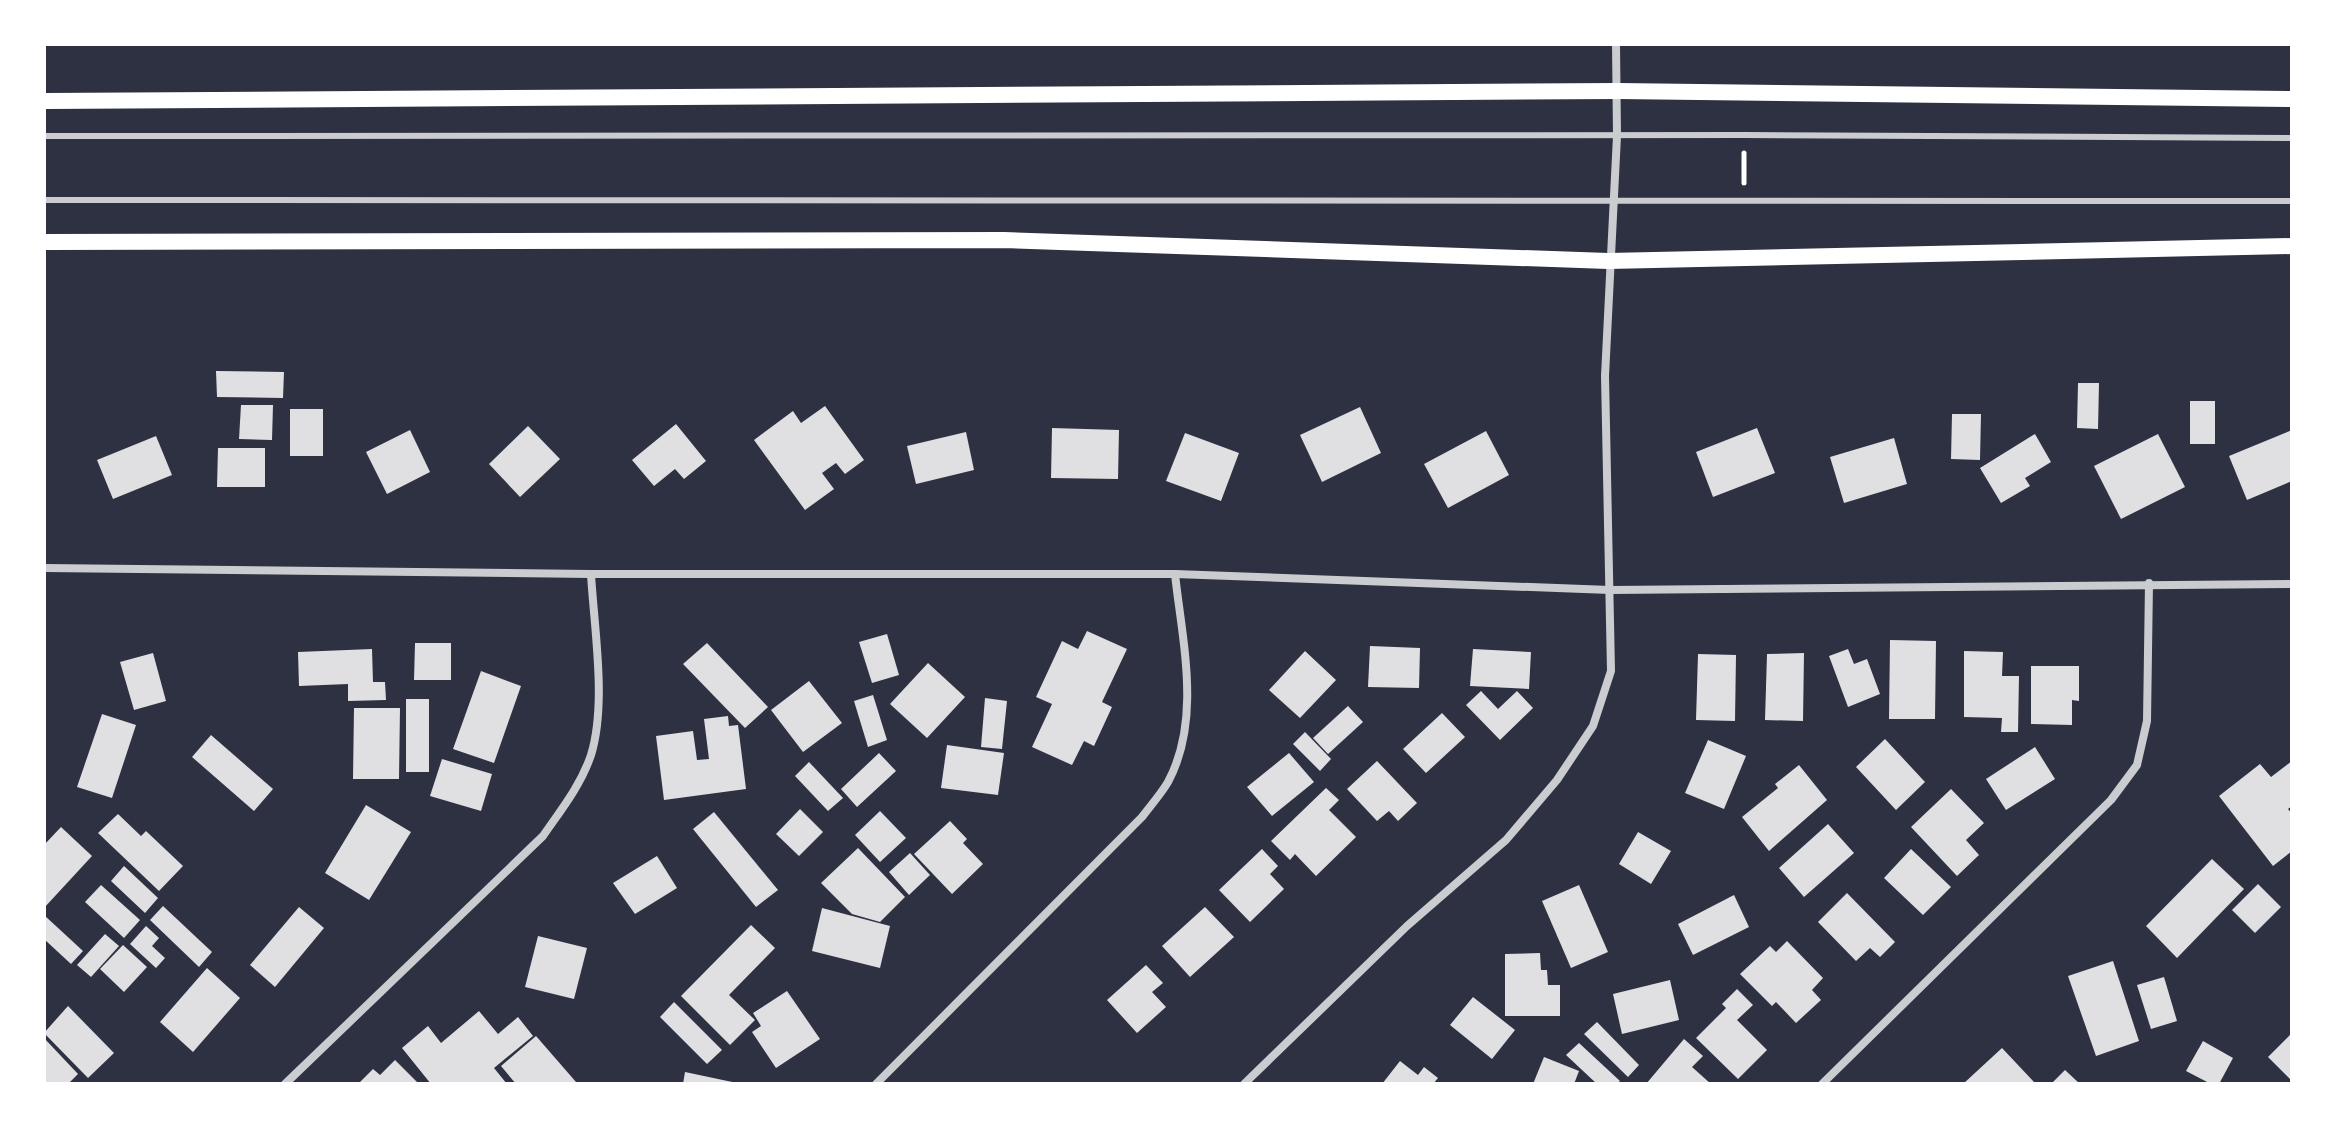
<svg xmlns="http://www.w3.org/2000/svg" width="2336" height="1128" font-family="Mulish,sans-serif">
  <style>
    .building { fill: #e0e0e3 }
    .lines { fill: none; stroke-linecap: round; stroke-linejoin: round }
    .path { stroke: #fff; stroke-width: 5 }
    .service { stroke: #caccd0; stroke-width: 6 }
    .minor { stroke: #caccd0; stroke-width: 8 }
    .secondary { stroke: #fff; stroke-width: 16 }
  </style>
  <rect width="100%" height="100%" fill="#2d3142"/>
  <g class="building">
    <polygon points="216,371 284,372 283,398 217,397"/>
    <polygon points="2078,383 2099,383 2098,429 2077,428"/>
    <rect x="2190" y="401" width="25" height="43"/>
    <polygon points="241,405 273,405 272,440 239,439"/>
    <polygon points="825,406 864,460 845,474 836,463 822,473 834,489 805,510 754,440 793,411 801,423"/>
    <polygon points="1360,407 1381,453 1322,482 1300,435"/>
    <rect x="290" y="409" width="33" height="47"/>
    <polygon points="1952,414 1981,414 1980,460 1951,459"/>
    <polygon points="676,424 706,461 684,479 675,469 654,486 632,460"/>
    <polygon points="528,426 560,459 520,497 489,464"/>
    <polygon points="1052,428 1119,430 1118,479 1051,478"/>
    <polygon points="1757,428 1775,473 1713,497 1696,452"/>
    <polygon points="410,430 430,472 387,494 366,452"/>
    <polygon points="2292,430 2292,481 2247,500 2229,456"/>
    <polygon points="1486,431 1509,475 1448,508 1424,464"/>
    <polygon points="966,432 974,470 916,484 907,446"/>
    <polygon points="1185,433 1239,453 1221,501 1166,481"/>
    <polygon points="2035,434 2051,462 2025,478 2030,486 2001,503 1980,468"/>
    <polygon points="2158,434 2185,487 2121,519 2094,466"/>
    <polygon points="156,436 172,475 113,499 97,460"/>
    <polygon points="1894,438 1907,484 1844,503 1830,457"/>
    <polygon points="218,448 265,448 265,487 217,487"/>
    <polygon points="1087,631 1127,649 1102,702 1112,707 1094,746 1084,741 1072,765 1032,747 1052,704 1036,697 1062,641 1078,649"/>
    <polygon points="887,634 899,675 872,683 859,642"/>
    <polygon points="1890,640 1936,641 1935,719 1889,719"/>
    <polygon points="415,643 451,643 451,680 414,680"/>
    <polygon points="707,643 768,707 745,728 683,664"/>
    <polygon points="1370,646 1420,648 1419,688 1368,687"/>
    <polygon points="372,649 373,682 385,682 386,700 348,701 348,684 299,686 298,652"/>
    <polygon points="1473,649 1531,652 1529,689 1470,686"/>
    <polygon points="1848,649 1854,664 1867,659 1880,694 1848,707 1829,656"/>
    <polygon points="1305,651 1336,680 1300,718 1269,690"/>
    <polygon points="1964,651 2003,652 2002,676 2019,676 2018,732 2001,732 2002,718 1964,717"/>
    <polygon points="153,653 166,701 134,710 120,662"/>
    <polygon points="1804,653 1803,721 1765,720 1767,654"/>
    <polygon points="1698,654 1736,655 1735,721 1696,720"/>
    <polygon points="928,663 965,697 927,738 890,704"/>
    <polygon points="2031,666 2079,666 2079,701 2072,700 2072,725 2031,724"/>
    <polygon points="481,671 521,686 494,763 453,749"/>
    <polygon points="809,681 842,723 803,752 771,710"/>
    <polygon points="1481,691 1498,709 1517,691 1533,708 1500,740 1466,705"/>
    <polygon points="873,695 887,740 868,747 854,701"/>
    <polygon points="985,698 1007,701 1002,749 981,747"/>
    <rect x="406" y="699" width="23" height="73"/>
    <polygon points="1348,706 1363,722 1328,754 1313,738"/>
    <polygon points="354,708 400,708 399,779 353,779"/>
    <polygon points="1442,713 1465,737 1426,773 1403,749"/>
    <polygon points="102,714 136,725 112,798 77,787"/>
    <polygon points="728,716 729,726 738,725 746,789 664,800 656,736 693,731 697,760 709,759 704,719"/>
    <polygon points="1305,732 1331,759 1320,771 1293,744"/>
    <polygon points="211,735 273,789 254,811 192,757"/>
    <polygon points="1885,739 1925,782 1896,810 1856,767"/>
    <polygon points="1708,740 1746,756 1724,809 1685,793"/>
    <polygon points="947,745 1004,753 998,795 941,788"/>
    <polygon points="2035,747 2055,779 2006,810 1986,779"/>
    <polygon points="879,753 896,771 857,807 841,789"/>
    <polygon points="1289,753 1314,782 1272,816 1247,787"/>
    <polygon points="442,759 492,774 481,811 430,796"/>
    <polygon points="1377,761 1417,803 1398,821 1389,811 1377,821 1347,789"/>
    <polygon points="2292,761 2292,806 2288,809 2292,814 2292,851 2273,866 2219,796 2260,764 2271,777"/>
    <polygon points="809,762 843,798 828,811 795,776"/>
    <polygon points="1799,765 1827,800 1769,851 1742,817 1778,788 1775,784"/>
    <polygon points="1326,788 1339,800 1329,810 1356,837 1316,876 1295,854 1290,860 1271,841"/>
    <polygon points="1951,789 1984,823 1966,840 1979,855 1957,876 1911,827"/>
    <polygon points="366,805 411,832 369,900 325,873"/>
    <polygon points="800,809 823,832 799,856 776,834"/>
    <polygon points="880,811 906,838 880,862 855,835"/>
    <polygon points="714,812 778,890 756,907 693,829"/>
    <polygon points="118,814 141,836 146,831 183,866 159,891 98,833"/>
    <polygon points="950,821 967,839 963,843 983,864 952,894 914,854"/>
    <polygon points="1828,824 1854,853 1804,897 1779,868"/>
    <polygon points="61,827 92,856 44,908 44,845"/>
    <polygon points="1638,832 1671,851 1651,884 1619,864"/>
    <polygon points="858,848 905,897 880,922 852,914 821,883"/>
    <polygon points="1262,849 1278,866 1270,874 1284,889 1250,922 1219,890"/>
    <polygon points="1911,849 1951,887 1923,915 1884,878"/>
    <polygon points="910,853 930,875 909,895 889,872"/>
    <polygon points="657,856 677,888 635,914 613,883"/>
    <polygon points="2212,859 2244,889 2177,958 2146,926"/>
    <polygon points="124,866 158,898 145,913 111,881"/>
    <polygon points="2258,884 2281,907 2255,933 2232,910"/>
    <polygon points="101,885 140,920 124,938 85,902"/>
    <polygon points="1579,885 1608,952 1571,968 1542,901"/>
    <polygon points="1847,893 1895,942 1880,957 1870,948 1856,961 1818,922"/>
    <polygon points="1734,895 1749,927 1693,955 1678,924"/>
    <polygon points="163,906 212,952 199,967 150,920"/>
    <polygon points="299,907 324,928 275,987 250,965"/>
    <polygon points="1205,907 1234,937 1190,977 1162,946"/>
    <polygon points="822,908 890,926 880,968 812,951"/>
    <polygon points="44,915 83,951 71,964 44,939"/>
    <polygon points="751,925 775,948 729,995 755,1020 730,1045 681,996"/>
    <polygon points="146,926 159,938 152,946 165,958 156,968 130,944"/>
    <polygon points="105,934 119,946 91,977 77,965"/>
    <polygon points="538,936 587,948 574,999 525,987"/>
    <polygon points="1787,941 1823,978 1812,990 1821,1000 1796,1023 1776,1002 1772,1006 1740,974 1770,946 1776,952"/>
    <polygon points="123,945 147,967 124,992 100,969"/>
    <polygon points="1540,953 1541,970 1547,970 1548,985 1560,985 1560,1016 1505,1016 1505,954"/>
    <polygon points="2113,961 2139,1041 2096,1056 2068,976"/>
    <polygon points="1146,965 1163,983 1152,992 1166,1007 1137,1033 1107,1000"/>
    <polygon points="207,968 240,998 193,1052 160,1022"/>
    <polygon points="2164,977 2177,1021 2151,1029 2137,985"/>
    <polygon points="1670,980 1679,1020 1622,1034 1613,994"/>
    <polygon points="1737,989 1753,1005 1737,1020 1767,1050 1738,1079 1696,1038 1726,1008 1722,1004"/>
    <polygon points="787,991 820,1039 776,1068 752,1032 761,1026 753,1013"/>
    <polygon points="1473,997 1515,1030 1492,1059 1450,1025"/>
    <polygon points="674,1002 722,1050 707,1064 660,1017"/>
    <polygon points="68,1006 114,1053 88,1078 44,1033"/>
    <polygon points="479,1011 498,1034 518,1017 533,1036 494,1068 507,1084 431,1084 402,1048 428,1026 441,1043"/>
    <polygon points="1597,1022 1639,1065 1628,1077 1584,1034"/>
    <polygon points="2292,1033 2292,1081 2268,1057"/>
    <polygon points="536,1036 576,1082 574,1084 516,1084 501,1066"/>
    <polygon points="44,1038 78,1074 68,1084 44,1084"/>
    <polygon points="1684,1039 1703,1056 1692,1067 1711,1084 1646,1084"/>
    <polygon points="2203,1041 2233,1058 2219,1084 2211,1084 2186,1071"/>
    <polygon points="1579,1043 1620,1081 1616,1084 1597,1084 1566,1055"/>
    <polygon points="2002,1048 2034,1082 1963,1084"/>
    <polygon points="1544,1057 1579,1071 1574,1084 1533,1084"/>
    <polygon points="395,1060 419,1084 358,1084 373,1069 380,1075"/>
    <polygon points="1400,1061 1418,1075 1424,1067 1438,1078 1433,1084 1382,1084"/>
    <polygon points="2065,1070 2080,1084 2051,1084"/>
    <polygon points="685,1072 737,1083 737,1084 683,1084"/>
  </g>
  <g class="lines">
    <polyline class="path" points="1744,183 1744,153"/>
    <g class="service">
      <polyline points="44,136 1744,135 2292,138"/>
      <polyline points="44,200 2292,201"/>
    </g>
    <g class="minor">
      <polyline points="44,568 591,574 1175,574 1610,590 2292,584"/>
      <path d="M285 1084 543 836C561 810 581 785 591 755 607 703 594 628 591 574"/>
      <path d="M876 1084 1142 817C1151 805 1161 794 1168 782 1202 719 1182 640 1175 574"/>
      <polyline points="1244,1084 1407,926 1506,840 1557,780 1593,726 1611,671 1605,376 1617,136 1616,44"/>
      <polyline points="1822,1084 2111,800 2137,765 2147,721 2149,583"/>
    </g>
    <g class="secondary">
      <polyline points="44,101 1618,91 2292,99"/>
      <polyline points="44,242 1004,240 1608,261 2292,246"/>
    </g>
  </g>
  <rect width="2336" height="1128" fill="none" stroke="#ffffff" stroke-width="92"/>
</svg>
